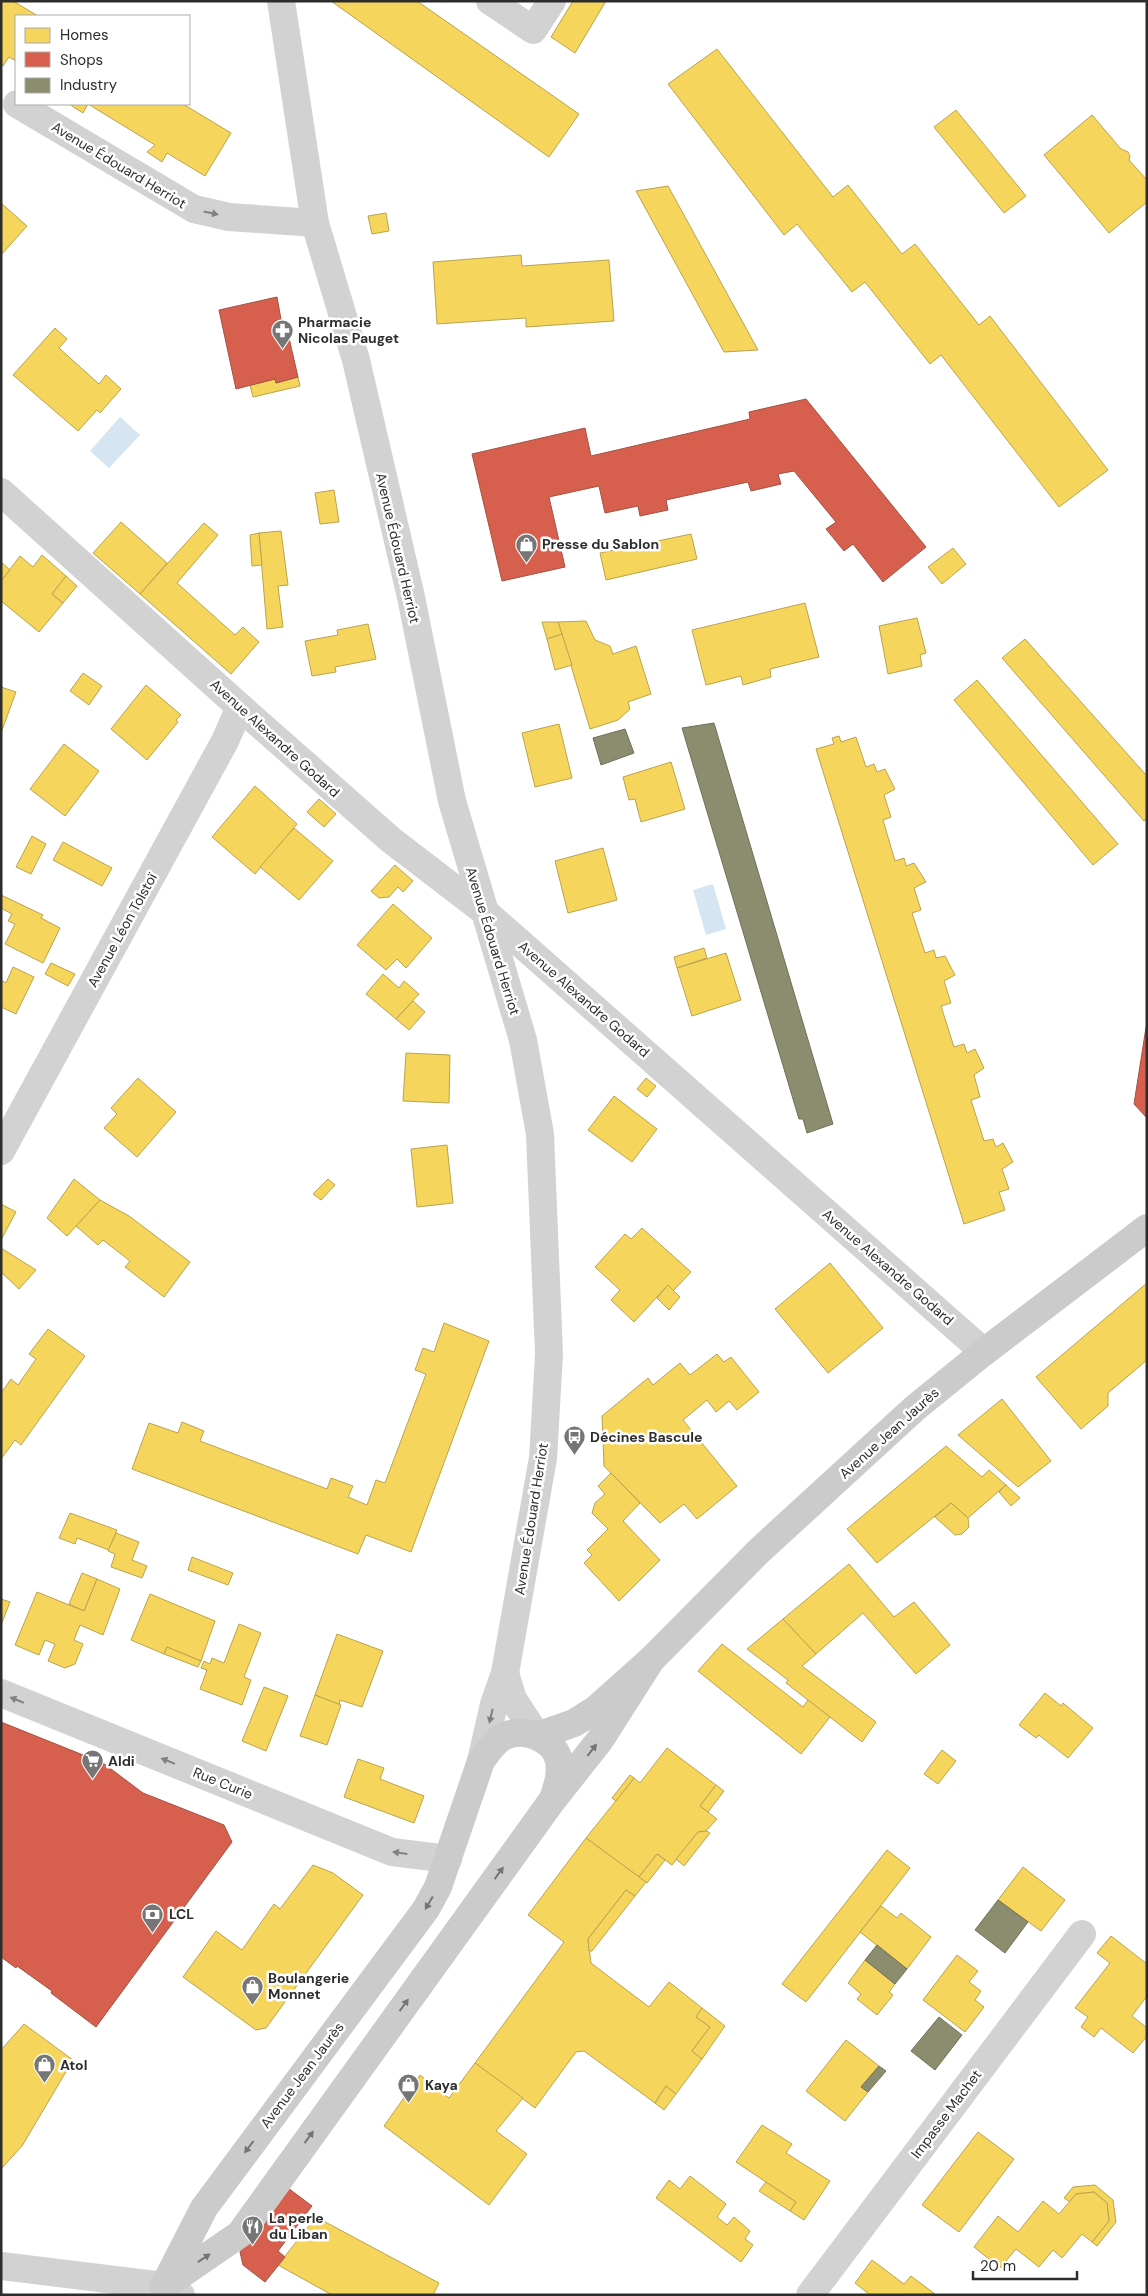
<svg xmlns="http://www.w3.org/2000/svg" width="1148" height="2296" font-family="'DM Sans',sans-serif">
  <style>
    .water { fill: #d6e5f2 }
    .homes { fill: #f6d55c; stroke: #baa34e }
    .shops { fill: #d6604d; stroke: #a35143 }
    .industry { fill: #8c8c6e; stroke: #70705a }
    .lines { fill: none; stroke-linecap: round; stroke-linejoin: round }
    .minor { stroke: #d2d2d2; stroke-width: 28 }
    .tertiary { stroke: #d2d2d2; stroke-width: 28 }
    .secondary { stroke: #cbcbcb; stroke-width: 28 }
    .oneway { fill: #808080 }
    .oneway2 { fill: #747474 }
    .labels { text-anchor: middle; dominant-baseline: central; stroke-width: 5; stroke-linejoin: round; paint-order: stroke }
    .street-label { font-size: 14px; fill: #2d2d2d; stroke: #fff }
    .poi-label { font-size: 14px; font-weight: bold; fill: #2d2d2d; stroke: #fff; text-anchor: start }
  </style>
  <rect width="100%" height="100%" fill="#fff"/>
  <g class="water">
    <polygon points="120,417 140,435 109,468 90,451"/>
    <polygon points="713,884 726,929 706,935 693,890"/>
  </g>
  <g class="homes">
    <polygon points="1,1 13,1 38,16 16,16 16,61 9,57 3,66 1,64"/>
    <polygon points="331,1 417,1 579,114 549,157"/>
    <polygon points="573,1 606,1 575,53 551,37"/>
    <polygon points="717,49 833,197 848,185 902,254 915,244 979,325 990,316 1108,470 1059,507 941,355 930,364 865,282 852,292 797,224 784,235 668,84"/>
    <polygon points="69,104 183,104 231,133 205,176 167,153 162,162 147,152 155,145 88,104 83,113"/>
    <polygon points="956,110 1026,196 1004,213 934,127"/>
    <polygon points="1092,115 1121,149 1128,152 1130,156 1129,160 1147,180 1147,202 1109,233 1044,155"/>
    <polygon points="668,186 758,350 724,352 636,191"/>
    <polygon points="1,203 27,226 2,254 1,253"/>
    <polygon points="386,213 389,231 372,234 368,216"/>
    <polygon points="521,255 522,266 609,260 614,321 526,327 526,318 437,324 433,262"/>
    <polygon points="55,328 67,339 59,348 99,384 106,375 121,389 100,413 97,410 78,431 13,375"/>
    <polygon points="298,377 300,386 253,397 250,385 275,379 276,383"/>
    <polygon points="334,490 339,522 320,524 315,493"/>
    <polygon points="121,522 167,563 140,594 93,553"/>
    <polygon points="204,523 218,535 177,583 235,635 243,627 259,642 231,674 140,594"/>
    <polygon points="281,531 288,585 278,586 283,627 267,629 259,533"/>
    <polygon points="259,533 262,565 252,566 250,535"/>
    <polygon points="691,534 697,559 606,580 600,553"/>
    <polygon points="953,548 966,564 942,584 928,567"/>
    <polygon points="42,555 66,576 52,594 63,603 39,632 1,601 1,581 20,556 33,567"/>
    <polygon points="1,562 10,570 1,581"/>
    <polygon points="66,576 77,586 63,603 52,594"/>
    <polygon points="805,603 819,657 770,669 771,677 743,685 741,676 706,685 692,630"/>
    <polygon points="917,618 926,653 920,655 922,666 888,674 879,626"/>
    <polygon points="586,621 595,640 610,646 613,654 636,646 651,694 628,702 630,709 618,720 590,729 558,622"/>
    <polygon points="542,622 558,622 562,634 547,639"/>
    <polygon points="368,624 376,659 335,667 336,672 312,676 305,641 338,635 337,630"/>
    <polygon points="562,634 572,665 555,670 547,639"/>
    <polygon points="1025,639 1147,776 1147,819 1144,821 1002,658"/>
    <polygon points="83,673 102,686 89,705 70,691"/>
    <polygon points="977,680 1118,844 1093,865 954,700"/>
    <polygon points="146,685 181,715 176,720 178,722 147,760 111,729"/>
    <polygon points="1,687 16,692 1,733"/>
    <polygon points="559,724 572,778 535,787 522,733"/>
    <polygon points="839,736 841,742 856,737 866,767 874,764 877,772 885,769 895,789 884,795 891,817 883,820 895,861 904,858 906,866 914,863 926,882 914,888 921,910 912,913 925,953 934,950 936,958 945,956 955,975 944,981 951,1003 941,1006 954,1047 964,1044 967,1053 975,1049 984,1068 974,1075 980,1097 971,1100 984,1141 993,1139 996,1147 1003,1143 1013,1162 1002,1169 1009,1189 999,1192 1005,1210 964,1224 816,749 834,744 832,738"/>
    <polygon points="64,744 99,771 65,816 30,789"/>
    <polygon points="671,762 685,809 641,822 635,799 629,800 623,777"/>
    <polygon points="255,786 297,824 255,874 212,837"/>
    <polygon points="319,799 336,814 324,827 307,812"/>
    <polygon points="294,828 333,861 299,900 260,867"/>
    <polygon points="32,836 46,844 31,874 16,867"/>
    <polygon points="63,842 112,868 102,886 53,860"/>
    <polygon points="603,848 617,900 568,913 555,861"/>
    <polygon points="395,865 413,881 403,892 398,887 389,897 379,898 371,891"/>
    <polygon points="1,895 43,915 41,918 60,928 43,963 5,944 15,924 8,921 12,914 1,908"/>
    <polygon points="393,904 432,938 406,968 397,959 386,970 357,945"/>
    <polygon points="704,948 707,958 677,968 674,957"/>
    <polygon points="726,953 741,1000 692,1016 677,968"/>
    <polygon points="51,963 75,974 68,986 45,974"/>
    <polygon points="13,967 34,977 16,1014 1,1007 1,980 6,983"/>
    <polygon points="383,974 399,988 404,981 419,994 396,1019 366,994"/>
    <polygon points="413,1001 425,1012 409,1030 396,1019"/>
    <polygon points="406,1053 450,1055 449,1103 403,1101"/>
    <polygon points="138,1078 176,1112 137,1157 104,1128 117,1114 111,1108"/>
    <polygon points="646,1078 656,1086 647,1097 637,1089"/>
    <polygon points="614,1096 657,1129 632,1162 588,1130"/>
    <polygon points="447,1145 453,1203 417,1207 411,1149"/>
    <polygon points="74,1179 100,1200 67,1236 47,1218"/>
    <polygon points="328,1179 335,1185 321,1200 313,1194"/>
    <polygon points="100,1200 129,1216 190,1262 164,1297 125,1267 130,1261 103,1240 98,1245 76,1226"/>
    <polygon points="1,1204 16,1212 1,1240"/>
    <polygon points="642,1228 691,1272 673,1291 668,1285 634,1322 611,1300 620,1290 595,1267 625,1234 631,1239"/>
    <polygon points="1,1248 36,1270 19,1289 1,1272"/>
    <polygon points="830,1263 883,1328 828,1373 775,1309"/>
    <polygon points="1147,1283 1147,1360 1108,1393 1108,1406 1081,1429 1036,1377"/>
    <polygon points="668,1285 680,1297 669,1310 657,1298"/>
    <polygon points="444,1323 489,1341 411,1552 366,1535 358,1554 132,1469 149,1423 178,1433 182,1422 204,1431 200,1441 327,1489 331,1478 353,1486 348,1497 367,1505 376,1480 385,1483 426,1374 415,1370 423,1348 434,1352"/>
    <polygon points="48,1329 85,1356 21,1445 15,1440 1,1459 1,1393 11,1379 18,1385 36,1359 29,1354"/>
    <polygon points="717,1354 724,1362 731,1357 759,1392 737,1410 729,1401 716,1412 707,1400 683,1420 737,1486 697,1519 684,1504 660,1523 604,1466 602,1416 648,1378 653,1385 680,1363 690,1375"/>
    <polygon points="1002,1399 1051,1461 1018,1487 958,1435"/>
    <polygon points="946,1446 982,1477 989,1470 1006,1485 968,1518 951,1503 877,1563 847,1529"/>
    <polygon points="611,1473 640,1503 623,1521 660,1560 619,1601 584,1563 592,1555 587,1550 608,1529 592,1513 595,1503 605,1494 598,1486"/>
    <polygon points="1006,1485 1020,1498 1011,1506 999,1492"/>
    <polygon points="951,1503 968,1518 969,1527 962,1534 955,1535 935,1517"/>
    <polygon points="70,1513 117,1530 109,1550 77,1538 75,1544 59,1538"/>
    <polygon points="116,1533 139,1542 132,1560 147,1566 142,1578 111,1567 115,1554 108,1551"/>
    <polygon points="192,1557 233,1573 228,1585 188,1570"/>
    <polygon points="849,1564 894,1617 914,1602 950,1645 916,1674 863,1613 816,1654 783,1619"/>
    <polygon points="82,1573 97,1579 84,1611 69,1604"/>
    <polygon points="97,1579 120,1589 103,1635 80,1625 74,1640 83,1644 75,1664 65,1668 48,1661 55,1644 45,1640 39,1655 15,1645 37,1592 84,1611"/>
    <polygon points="150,1594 215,1621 201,1661 167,1647 164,1654 131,1640"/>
    <polygon points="1,1599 10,1602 1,1625"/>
    <polygon points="783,1619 816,1654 802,1666 876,1722 862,1742 786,1683 788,1680 747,1649"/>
    <polygon points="239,1624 261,1633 244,1677 251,1680 242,1705 200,1689 207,1670 201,1668 204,1661 210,1664 212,1658 224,1663"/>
    <polygon points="337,1634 383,1651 362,1707 340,1700 339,1705 315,1695"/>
    <polygon points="722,1644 803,1707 808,1700 830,1717 801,1754 698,1671"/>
    <polygon points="167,1647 201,1661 198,1667 164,1654"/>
    <polygon points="264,1687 288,1696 266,1751 242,1741"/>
    <polygon points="1045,1693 1061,1706 1063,1703 1093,1728 1068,1758 1039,1735 1036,1738 1019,1725"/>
    <polygon points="315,1695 341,1705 327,1745 300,1736"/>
    <polygon points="667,1748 716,1785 700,1806 717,1819 706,1831 698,1832 672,1865 657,1854 639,1877 586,1838 634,1778 640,1783"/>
    <polygon points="942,1750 956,1761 938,1784 924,1774"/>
    <polygon points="358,1759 384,1768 380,1779 424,1796 414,1823 344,1797"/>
    <polygon points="630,1775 634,1778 616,1801 612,1798"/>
    <polygon points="716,1785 724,1791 708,1812 700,1806"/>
    <polygon points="707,1831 710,1833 684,1866 676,1859 698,1832"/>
    <polygon points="586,1838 646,1882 635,1896 626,1890 588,1939 591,1963 649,2007 669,1982 702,2008 696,2017 710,2027 692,2051 702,2059 676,2094 666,2086 655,2103 584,2051 576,2052 535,2108 475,2063 564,1942 528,1915"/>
    <polygon points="887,1850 910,1868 806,2002 782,1984"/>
    <polygon points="657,1854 665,1860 647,1883 639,1877"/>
    <polygon points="313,1865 333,1873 363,1895 266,2028 256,2030 183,1977 216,1931 242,1950 274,1904 280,1909"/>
    <polygon points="1023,1867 1065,1900 1041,1931 998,1900"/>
    <polygon points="626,1890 635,1896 592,1951 589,1951 588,1939"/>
    <polygon points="881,1906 897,1918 901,1913 931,1937 907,1969 860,1932"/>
    <polygon points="1111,1936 1147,1964 1147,1996 1132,2016 1147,2028 1147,2036 1133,2053 1101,2028 1094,2037 1081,2027 1088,2017 1075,2008 1110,1963 1097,1953"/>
    <polygon points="957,1955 978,1971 969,1982 981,1991 975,2000 984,2007 965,2032 923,2000"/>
    <polygon points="865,1960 895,1984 889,1992 893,1995 877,2015 857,1999 861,1994 848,1983"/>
    <polygon points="702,2008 725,2026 702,2059 692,2051 710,2027 696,2017"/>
    <polygon points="24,2024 73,2060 22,2146 1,2169 1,2050"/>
    <polygon points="846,2040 879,2066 861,2087 868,2092 845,2121 806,2091"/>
    <polygon points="475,2063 523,2098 496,2131 527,2154 489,2205 384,2126 420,2075 449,2098"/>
    <polygon points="666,2086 676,2094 664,2110 655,2103"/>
    <polygon points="762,2125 792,2144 786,2153 830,2181 804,2220 790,2211 796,2202 736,2162"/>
    <polygon points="978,2132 1014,2159 959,2232 922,2205"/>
    <polygon points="690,2176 726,2204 717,2217 727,2225 734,2217 750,2231 745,2239 753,2245 741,2262 656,2198 669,2180 680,2189"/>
    <polygon points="766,2182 796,2202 790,2211 759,2191"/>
    <polygon points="1095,2185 1113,2200 1116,2222 1097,2246 1092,2242 1109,2221 1107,2203 1094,2192 1076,2194 1070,2202 1064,2198 1073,2187"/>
    <polygon points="1094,2192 1107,2203 1109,2221 1092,2242 1082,2234 1062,2258 1053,2250 1039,2267 1016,2249 1000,2268 974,2247 998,2216 1018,2232 1043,2201 1059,2214 1076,2194"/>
    <polygon points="316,2217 439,2283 433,2295 332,2295 278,2265"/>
    <polygon points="872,2260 904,2284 911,2276 935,2294 870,2295 855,2283"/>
  </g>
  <g class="shops">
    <polygon points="277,297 282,325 286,325 298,377 276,383 275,379 236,389 219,310"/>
    <polygon points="806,399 926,547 883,582 853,544 844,551 826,529 836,522 794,471 778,474 781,484 751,491 748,482 666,500 668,510 640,516 638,506 605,513 599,486 549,497 565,567 502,581 472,454 585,428 591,456 750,419 749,412"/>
    <polygon points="1147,1021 1147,1118 1134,1104"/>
    <polygon points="1,1722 103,1763 143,1793 224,1825 232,1842 96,2027 51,1993 52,1991 17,1966 16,1968 1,1957"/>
    <polygon points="288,2188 312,2206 278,2251 285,2257 265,2282 243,2265 240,2252"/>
  </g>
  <g class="industry">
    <polygon points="714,723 833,1124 807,1133 803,1119 799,1119 682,728"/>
    <polygon points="625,729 634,753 601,765 593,738"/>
    <polygon points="998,1900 1028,1922 1005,1953 975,1930"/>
    <polygon points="877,1945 907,1969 895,1984 865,1960"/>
    <polygon points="939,2017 962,2035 935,2070 911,2051"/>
    <polygon points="879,2066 886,2071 868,2092 861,2087"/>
  </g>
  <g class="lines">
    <g class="minor">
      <polyline points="281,1 315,223 356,360 411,597 452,801 523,1040 540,1134 549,1354 543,1458 505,1673 494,1704 481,1761"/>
      <polyline points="490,1 533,30 552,1"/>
      <polyline points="17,104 194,209 229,217 315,223"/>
      <polyline points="1,492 240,707 391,840 485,912 984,1352"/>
      <polyline points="1,1151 225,741 240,707"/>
      <polyline points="505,1673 513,1699 537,1736"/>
      <polyline points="1,1693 392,1852 448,1859"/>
      <polyline points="810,2295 1082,1934"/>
    </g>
    <polyline class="tertiary" points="1,2266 164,2286 181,2295"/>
    <g class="secondary">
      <polyline points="537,1736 574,1723 595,1710 651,1660 759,1551 915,1408 984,1352 1147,1228"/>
      <path d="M166 2282 204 2208 426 1909 438 1887 481 1761C488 1752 495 1740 505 1736 525 1727 555 1739 559 1761 561 1774 558 1784 554 1796"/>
      <polyline points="164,2286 240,2234 551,1802 600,1740 651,1660"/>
    </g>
  </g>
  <defs><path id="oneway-solid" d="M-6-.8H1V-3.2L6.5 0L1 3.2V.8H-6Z" transform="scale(1.25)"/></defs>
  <g class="oneway">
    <use href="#oneway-solid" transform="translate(211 213) rotate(12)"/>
    <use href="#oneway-solid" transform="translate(17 1700) rotate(-158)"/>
    <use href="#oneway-solid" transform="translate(491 1716) rotate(103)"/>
    <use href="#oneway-solid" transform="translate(168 1761) rotate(-158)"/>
    <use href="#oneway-solid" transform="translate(400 1853) rotate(-172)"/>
  </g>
  <g class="oneway2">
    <use href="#oneway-solid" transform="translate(592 1750) rotate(-52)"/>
    <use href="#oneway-solid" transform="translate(499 1873) rotate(-54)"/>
    <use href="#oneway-solid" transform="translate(429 1903) rotate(121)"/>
    <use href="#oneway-solid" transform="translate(404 2005) rotate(-54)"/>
    <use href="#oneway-solid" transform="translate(309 2137) rotate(-54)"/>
    <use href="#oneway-solid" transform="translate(249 2147) rotate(127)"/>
    <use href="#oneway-solid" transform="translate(204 2258) rotate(-34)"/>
  </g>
  <defs>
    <symbol id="pharmacy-pin" viewBox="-11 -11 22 30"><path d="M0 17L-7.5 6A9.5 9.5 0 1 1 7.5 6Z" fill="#767676" stroke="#fff"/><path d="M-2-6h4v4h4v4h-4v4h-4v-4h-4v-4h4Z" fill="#fff"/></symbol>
    <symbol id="shop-pin" viewBox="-11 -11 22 30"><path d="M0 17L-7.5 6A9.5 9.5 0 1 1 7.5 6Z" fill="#767676" stroke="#fff"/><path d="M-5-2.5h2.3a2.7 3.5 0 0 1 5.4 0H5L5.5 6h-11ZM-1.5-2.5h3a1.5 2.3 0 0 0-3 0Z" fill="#fff"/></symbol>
    <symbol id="bus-pin" viewBox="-11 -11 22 30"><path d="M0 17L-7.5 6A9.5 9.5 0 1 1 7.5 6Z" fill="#767676" stroke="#fff"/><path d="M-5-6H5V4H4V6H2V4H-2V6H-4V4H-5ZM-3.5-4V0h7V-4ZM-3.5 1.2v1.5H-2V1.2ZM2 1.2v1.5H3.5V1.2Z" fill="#fff"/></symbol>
    <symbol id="supermarket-pin" viewBox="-11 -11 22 30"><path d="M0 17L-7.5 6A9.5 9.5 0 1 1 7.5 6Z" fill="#767676" stroke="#fff"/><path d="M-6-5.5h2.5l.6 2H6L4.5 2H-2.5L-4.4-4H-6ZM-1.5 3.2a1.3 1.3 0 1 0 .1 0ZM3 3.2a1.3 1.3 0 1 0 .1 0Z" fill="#fff"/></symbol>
    <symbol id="bank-pin" viewBox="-11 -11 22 30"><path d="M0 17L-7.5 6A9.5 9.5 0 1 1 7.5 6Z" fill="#767676" stroke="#fff"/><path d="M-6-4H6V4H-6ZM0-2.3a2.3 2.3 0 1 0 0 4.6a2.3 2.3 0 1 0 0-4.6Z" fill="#fff"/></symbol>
    <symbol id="restaurant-pin" viewBox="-11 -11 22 30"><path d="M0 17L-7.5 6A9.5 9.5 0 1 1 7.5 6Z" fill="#767676" stroke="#fff"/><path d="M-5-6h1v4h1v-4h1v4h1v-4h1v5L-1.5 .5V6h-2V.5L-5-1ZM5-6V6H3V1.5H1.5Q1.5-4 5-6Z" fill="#fff"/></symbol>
  </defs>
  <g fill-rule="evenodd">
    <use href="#pharmacy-pin" x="270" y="318" width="25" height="34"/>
    <use href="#shop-pin" x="514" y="532" width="25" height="34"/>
    <use href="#bus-pin" x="562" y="1424" width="25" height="34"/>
    <use href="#supermarket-pin" x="80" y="1748" width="25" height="34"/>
    <use href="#bank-pin" x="140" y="1902" width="25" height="34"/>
    <use href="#shop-pin" x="240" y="1974" width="25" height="34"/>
    <use href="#shop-pin" x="32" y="2052" width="25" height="34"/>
    <use href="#shop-pin" x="396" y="2072" width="25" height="34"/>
    <use href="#restaurant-pin" x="240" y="2214" width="25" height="34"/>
  </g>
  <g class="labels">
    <g class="street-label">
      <text transform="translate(119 165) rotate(31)">Avenue Édouard Herriot</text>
      <text transform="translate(398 548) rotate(77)">Avenue Édouard Herriot</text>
      <text transform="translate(275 738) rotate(42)">Avenue Alexandre Godard</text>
      <text transform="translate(122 930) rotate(-61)">Avenue Léon Tolstoï</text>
      <text transform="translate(493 941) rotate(73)">Avenue Édouard Herriot</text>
      <text transform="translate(584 999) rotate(41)">Avenue Alexandre Godard</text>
      <text transform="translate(888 1267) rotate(41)">Avenue Alexandre Godard</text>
      <text transform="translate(889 1433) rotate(-42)">Avenue Jean Jaurès</text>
      <text transform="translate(531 1519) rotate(-81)">Avenue Édouard Herriot</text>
      <text transform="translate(223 1783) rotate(22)">Rue Curie</text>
      <text transform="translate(302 2075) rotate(-53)">Avenue Jean Jaurès</text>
      <text transform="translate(946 2114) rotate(-53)">Impasse Machet</text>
    </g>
    <g class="poi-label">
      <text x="298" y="322">Pharmacie<tspan x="298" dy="16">Nicolas Pauget</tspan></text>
      <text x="542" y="544">Presse du Sablon</text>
      <text x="590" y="1437">Décines Bascule</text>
      <text x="108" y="1761">Aldi</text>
      <text x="169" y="1914">LCL</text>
      <text x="268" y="1978">Boulangerie<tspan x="268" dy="16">Monnet</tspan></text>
      <text x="60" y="2065">Atol</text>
      <text x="425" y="2085">Kaya</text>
      <text x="269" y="2218">La perle<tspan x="269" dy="16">du Liban</tspan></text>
    </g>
  </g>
  <rect width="1148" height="2296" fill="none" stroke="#2d2d2d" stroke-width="5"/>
  <rect x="15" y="15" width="175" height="90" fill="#ffffff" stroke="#ababab"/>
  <rect x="25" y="28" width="25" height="15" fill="#f6d55c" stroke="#ababab"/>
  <text x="60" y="40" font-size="15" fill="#2d2d2d">Homes</text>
  <rect x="25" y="52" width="25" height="15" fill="#d6604d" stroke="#ababab"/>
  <text x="60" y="65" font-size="15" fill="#2d2d2d">Shops</text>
  <rect x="25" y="78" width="25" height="15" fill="#8c8c6e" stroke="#ababab"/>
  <text x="60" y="90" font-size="15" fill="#2d2d2d">Industry</text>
  <path d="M973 2271v8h104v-8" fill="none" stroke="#2d2d2d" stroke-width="2.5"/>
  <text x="980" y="2271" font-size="15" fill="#2d2d2d" stroke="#ffffff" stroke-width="4" paint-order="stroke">20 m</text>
</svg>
